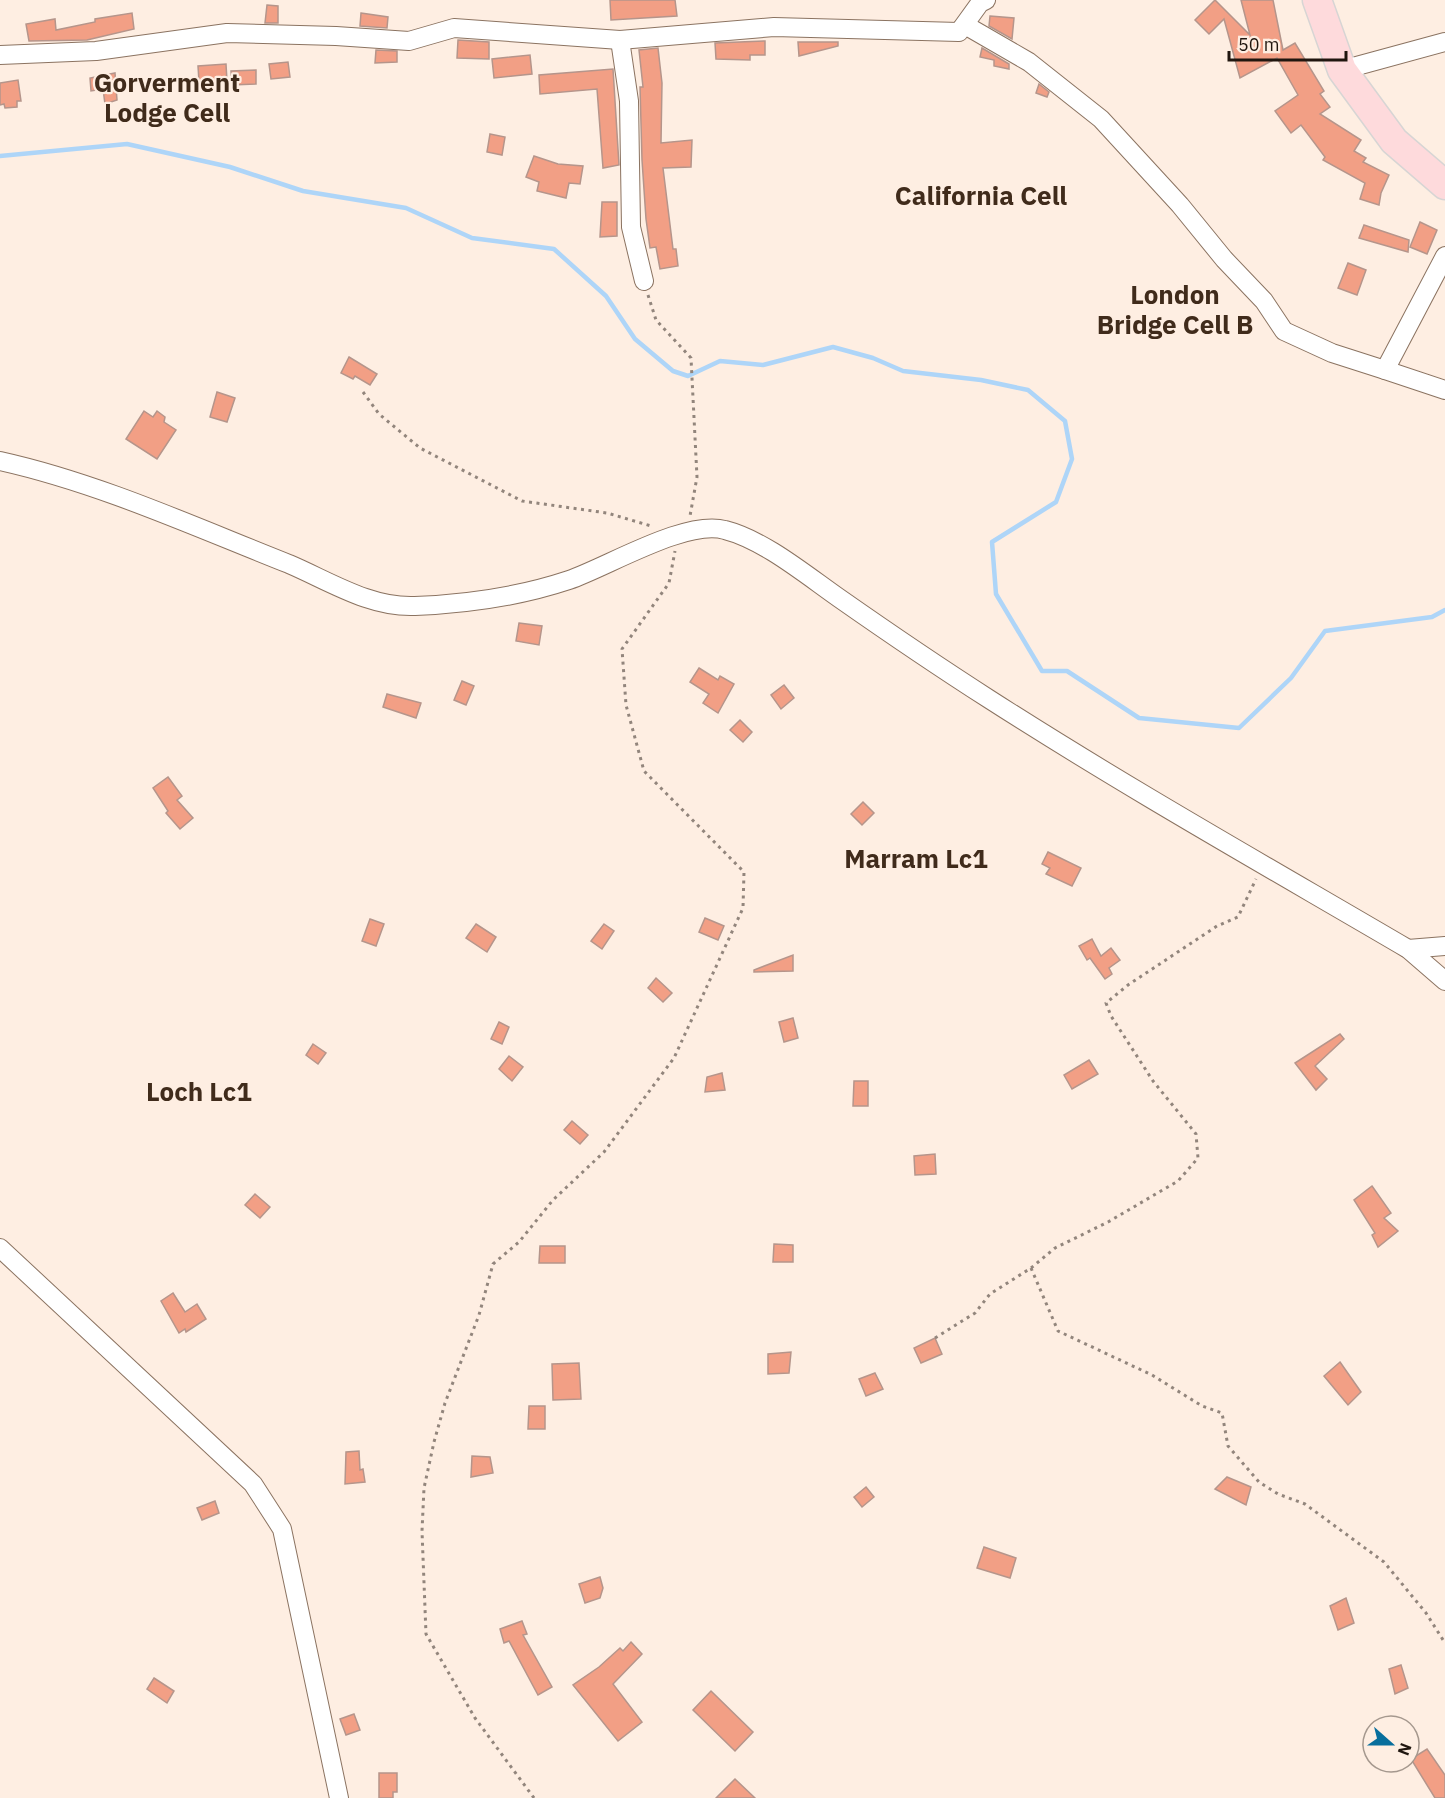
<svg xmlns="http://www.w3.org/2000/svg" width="1445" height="1798" font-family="'IBM Plex Sans',sans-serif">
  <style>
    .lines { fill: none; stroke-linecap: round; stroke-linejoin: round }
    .stream { stroke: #aed5f8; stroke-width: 4.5 }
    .building { fill: #f29f85; stroke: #b5958b; stroke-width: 1.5 }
    .minor-casing { stroke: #8b7361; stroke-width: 20 }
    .primary-casing { stroke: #d7d5d4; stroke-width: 31 }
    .path { stroke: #92857c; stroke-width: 3; stroke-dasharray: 3 4.5; stroke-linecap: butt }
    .minor { stroke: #fff; stroke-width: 18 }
    .primary { stroke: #fedadc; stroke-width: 28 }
    .labels { text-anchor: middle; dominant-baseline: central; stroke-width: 4.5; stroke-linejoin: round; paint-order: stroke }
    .district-label { font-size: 26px; font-weight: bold; fill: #402b1b; stroke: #feeee2 }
  </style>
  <rect width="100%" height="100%" fill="#feeee2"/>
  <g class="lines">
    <polyline class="stream" points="0,156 127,144 230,167 303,191 406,208 472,238 554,249 606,296 635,339 673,371 688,376 720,361 763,365 833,347 873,358 903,371 981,380 1028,390 1065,421 1072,459 1056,502 992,542 996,594 1042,671 1067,671 1139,718 1239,728 1291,678 1325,631 1432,617 1445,610"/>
  </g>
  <g class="building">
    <polygon points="610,0 675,0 677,16 611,20"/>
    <polygon points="1215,0 1250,35 1241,0 1273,0 1283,50 1295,43 1324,91 1320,94 1330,107 1320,114 1361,140 1354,151 1366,158 1363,162 1389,175 1381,193 1379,205 1360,199 1365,183 1323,160 1325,157 1301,125 1291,133 1275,111 1298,95 1277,58 1240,78 1224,19 1209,34 1195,20"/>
    <polygon points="267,5 278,6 278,23 265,23"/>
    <polygon points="132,13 134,29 87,40 29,41 26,24 55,19 56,30 95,22 95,19"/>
    <polygon points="361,13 388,17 387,28 360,26"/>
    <polygon points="990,16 1014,18 1012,39 989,26"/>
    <polygon points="458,40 489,42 489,59 457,58"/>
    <polygon points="765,41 765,55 750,55 750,60 716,59 715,43"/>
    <polygon points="798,42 838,42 838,46 799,56"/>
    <polygon points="658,48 662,83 661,143 692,140 691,167 663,168 673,249 676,249 678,266 660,269 656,247 650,248 646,219 642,160 640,87 643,87 639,50"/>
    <polygon points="982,48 1009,64 1009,69 994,66 994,60 980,57"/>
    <polygon points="376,50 397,51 397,62 375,63"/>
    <polygon points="530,55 532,74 494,78 492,59"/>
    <polygon points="288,62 290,77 271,79 269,64"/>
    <polygon points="226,64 227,81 199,82 198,66"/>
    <polygon points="613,69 619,165 603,168 597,89 540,94 539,75"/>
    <polygon points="256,70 256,84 232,85 231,71"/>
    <polygon points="115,73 117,100 105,104 103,89 91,91 90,78"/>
    <polygon points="18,80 21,101 17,101 17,107 5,108 4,104 0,105 0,83"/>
    <polygon points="1039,84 1049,92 1047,97 1036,93"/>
    <polygon points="490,134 505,137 502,155 487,152"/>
    <polygon points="534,156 558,164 583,166 580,184 569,183 566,198 537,191 539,182 526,177"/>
    <polygon points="602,202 617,202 617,236 600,237"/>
    <polygon points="1420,222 1437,230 1427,254 1410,247"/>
    <polygon points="1364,225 1409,240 1408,252 1359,238"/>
    <polygon points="1348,263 1366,270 1357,295 1338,288"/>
    <polygon points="349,357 377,374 370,385 355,376 353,379 341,373"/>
    <polygon points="217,392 235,398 227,422 210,417"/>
    <polygon points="144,411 153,417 157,411 165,417 164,422 176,430 157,459 126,439"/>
    <polygon points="519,623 542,626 539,645 516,641"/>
    <polygon points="699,668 718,680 720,676 734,684 718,713 703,703 709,694 690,682"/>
    <polygon points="462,681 474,686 466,705 454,700"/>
    <polygon points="784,685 794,698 781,709 771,695"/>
    <polygon points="387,694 421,703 416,718 383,707"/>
    <polygon points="740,720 752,732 743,742 730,730"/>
    <polygon points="168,777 182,796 177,800 193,818 180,829 166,813 168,811 153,788"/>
    <polygon points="863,802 874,813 862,825 851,814"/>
    <polygon points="1048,852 1081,868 1072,886 1046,874 1050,868 1042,864"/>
    <polygon points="705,918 724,926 718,940 699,932"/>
    <polygon points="370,919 384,924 376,946 362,941"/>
    <polygon points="476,924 496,937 487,952 466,938"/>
    <polygon points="604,924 614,931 602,949 591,941"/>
    <polygon points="1092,939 1101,956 1111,948 1120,960 1109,968 1112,974 1105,979 1090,958 1087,960 1079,946"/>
    <polygon points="793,955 793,971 754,972 754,970"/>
    <polygon points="656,978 672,993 663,1002 648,988"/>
    <polygon points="793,1018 798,1038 784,1042 779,1022"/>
    <polygon points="499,1022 509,1027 502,1044 491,1039"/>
    <polygon points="1340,1034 1344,1039 1315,1066 1327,1079 1316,1090 1295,1063"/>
    <polygon points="313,1044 326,1053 318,1064 306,1055"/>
    <polygon points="509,1056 523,1067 512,1081 499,1069"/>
    <polygon points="1089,1060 1098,1074 1072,1089 1064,1075"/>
    <polygon points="722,1073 725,1090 705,1092 707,1077"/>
    <polygon points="854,1081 868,1081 868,1106 853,1106"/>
    <polygon points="572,1121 588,1135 580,1144 564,1130"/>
    <polygon points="935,1154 936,1174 915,1175 914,1156"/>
    <polygon points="1372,1186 1391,1213 1384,1218 1398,1231 1378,1247 1372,1235 1375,1233 1354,1200"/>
    <polygon points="255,1194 270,1207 260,1218 245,1205"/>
    <polygon points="774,1244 793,1245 793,1262 773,1262"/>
    <polygon points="540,1246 565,1246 565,1263 539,1263"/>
    <polygon points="173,1293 185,1312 197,1304 206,1319 186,1332 185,1329 179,1333 161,1301"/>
    <polygon points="935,1338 942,1354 921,1363 914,1348"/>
    <polygon points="791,1352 789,1373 768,1374 768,1354"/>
    <polygon points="1340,1362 1361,1392 1348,1405 1324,1376"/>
    <polygon points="579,1363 581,1399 553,1400 552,1364"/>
    <polygon points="875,1373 883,1389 866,1396 859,1379"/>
    <polygon points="529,1406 545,1406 545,1429 528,1429"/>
    <polygon points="359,1451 360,1470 363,1469 365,1482 345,1484 346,1452"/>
    <polygon points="472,1456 490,1457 493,1473 471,1477"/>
    <polygon points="1227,1477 1251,1487 1246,1505 1215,1489"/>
    <polygon points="866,1487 874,1497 862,1507 854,1497"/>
    <polygon points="215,1501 219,1513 202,1520 197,1508"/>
    <polygon points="984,1547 1016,1558 1010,1578 977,1568"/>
    <polygon points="600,1577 603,1588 600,1598 585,1603 579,1584"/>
    <polygon points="1346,1598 1354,1623 1338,1630 1330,1606"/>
    <polygon points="522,1621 527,1634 523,1635 552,1687 538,1695 509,1641 504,1643 500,1629"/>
    <polygon points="631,1642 642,1654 613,1684 642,1722 618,1741 573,1685 599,1667 620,1648 623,1651"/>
    <polygon points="1401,1665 1408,1688 1395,1694 1389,1669"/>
    <polygon points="154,1678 174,1691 167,1703 147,1689"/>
    <polygon points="711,1691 753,1732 735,1751 693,1710"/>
    <polygon points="354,1714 360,1730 346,1735 340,1719"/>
    <polygon points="1427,1749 1445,1775 1445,1798 1435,1798 1411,1759"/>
    <polygon points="379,1773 397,1773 397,1792 393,1792 393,1798 379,1798"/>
    <polygon points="735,1779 755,1798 716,1798"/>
  </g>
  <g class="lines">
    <defs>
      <g id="minor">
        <polyline points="965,25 1029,62 1101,119 1180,205 1224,259 1264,301 1284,331 1332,353 1385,370"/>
        <polyline points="620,40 629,101 631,227 644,281"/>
        <polyline points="0,55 96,51 227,33 336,36 409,41 454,28 620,40 774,27 959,32 980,3 986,0"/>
        <polyline points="1342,70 1445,42"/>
        <polyline points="1445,256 1385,370 1445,390"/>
        <path d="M0 461C99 483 195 527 289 564 329 581 370 608 415 606 466 604 521 596 569 580 609 566 686 519 725 530 764 540 806 575 839 598 889 633 939 667 989 699 1126 787 1268 867 1408 949L1445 981"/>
        <polyline points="1408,949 1445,946"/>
        <polyline points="0,1248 253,1484 282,1529 339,1798"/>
      </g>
      <polyline id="primary" points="1317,0 1342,70 1394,141 1445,185"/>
    </defs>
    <use href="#minor" class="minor-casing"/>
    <use href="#primary" class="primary-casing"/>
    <g class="path">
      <polyline points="648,295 656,320 691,358 697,477 690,516"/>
      <polyline points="363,392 379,414 420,448 522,501 607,513 651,526"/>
      <polyline points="1031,1268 1058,1331 1152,1375 1202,1406 1222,1413 1228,1446 1259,1482 1278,1494 1305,1504 1384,1562 1426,1613 1445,1643"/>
      <polyline points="935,1338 975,1313 990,1294 1031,1268 1055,1248 1108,1222 1178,1181 1198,1158 1196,1134 1153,1081 1111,1016 1106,1003 1128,985 1217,926 1238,917 1256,879"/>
      <polyline points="534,1798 475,1718 426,1634 422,1531 424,1488 434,1442 445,1403 479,1315 493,1264 519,1242 553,1200 604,1152 674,1058 743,908 744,872 644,771 626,705 622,649 669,583 675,551"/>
    </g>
    <use href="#minor" class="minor"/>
    <use href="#primary" class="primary"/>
  </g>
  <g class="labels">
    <g class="district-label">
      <text x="167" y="82">Gorverment<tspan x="167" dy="30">Lodge Cell</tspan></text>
      <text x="981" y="195">California Cell</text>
      <text x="1175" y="294">London<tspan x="1175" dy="30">Bridge Cell B</tspan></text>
      <text x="916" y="858">Marram Lc1</text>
      <text x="199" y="1091">Loch Lc1</text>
    </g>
  </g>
  <g transform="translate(1391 1744) rotate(111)"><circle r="28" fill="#feeee2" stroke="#a5988e" stroke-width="1.5"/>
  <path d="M0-4.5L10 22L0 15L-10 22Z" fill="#086e9c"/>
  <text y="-9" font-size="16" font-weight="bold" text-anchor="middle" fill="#20160f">N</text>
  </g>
  <path d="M1229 51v9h117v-9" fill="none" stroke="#20160f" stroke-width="3"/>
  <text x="1238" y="51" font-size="18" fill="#20160f" stroke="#feeee2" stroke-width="4.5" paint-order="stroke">50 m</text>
</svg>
